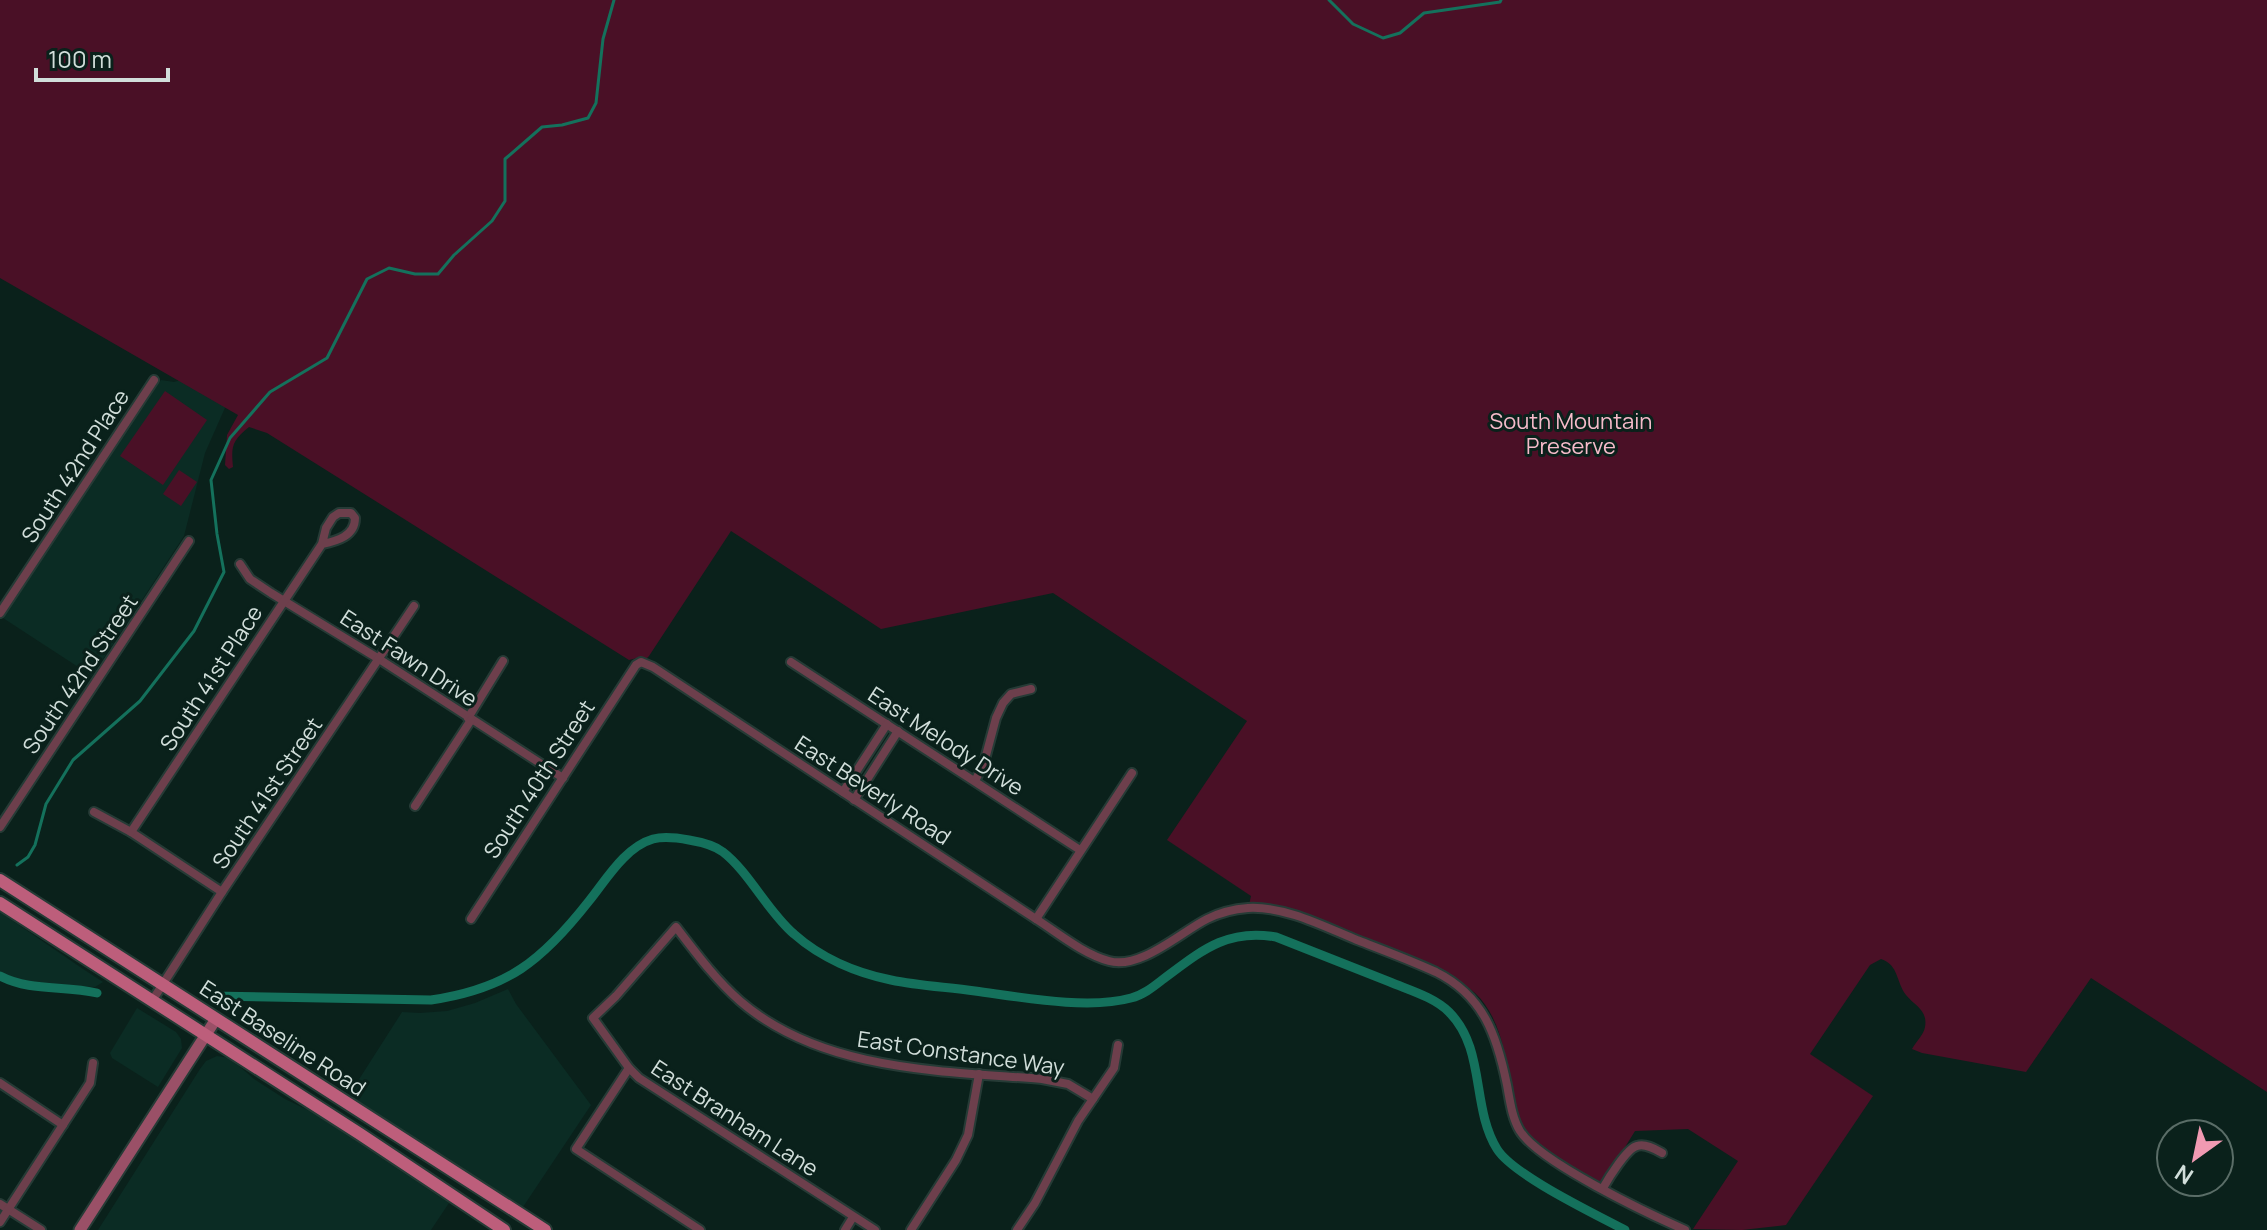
<svg xmlns="http://www.w3.org/2000/svg" width="2267" height="1230" font-family="Manrope,sans-serif">
  <style>
    .built { fill: #0b2c24 }
    .green { fill: #4a1026 }
    .lines { fill: none; stroke-linecap: round; stroke-linejoin: round }
    .stream { stroke: #14715c; stroke-width: 3 }
    .canal { stroke: #14715c; stroke-width: 9 }
    .street-casing { stroke: #263b36; stroke-width: 12 }
    .secondary-casing { stroke: #263b36; stroke-width: 15 }
    .primary-casing { stroke: #263b36; stroke-width: 16 }
    .street { stroke: #6d3f4c; stroke-width: 8 }
    .secondary { stroke: #9a5067; stroke-width: 11 }
    .primary { stroke: #bd5e7b; stroke-width: 12 }
    .labels { text-anchor: middle; dominant-baseline: central; stroke-width: 6; stroke-linejoin: round; paint-order: stroke }
    .park-label { font-size: 22px; fill: #f6bbca; stroke: #0a211b }
    .street-label { font-size: 22px; fill: #d1deda; stroke: #0a211b }
  </style>
  <rect width="100%" height="100%" fill="#0a211b"/>
  <g class="built">
    <polygon points="187,378 228,401 205,453 184,536 92,676 3,618 161,380 174,382"/>
    <polygon points="0,912 83,969 103,982 95,987 63,986 20,980 0,972"/>
    <polygon points="508,989 516,1004 591,1105 523,1207 349,1095 402,1012 420,1013 447,1011 475,1003"/>
    <polygon points="137,1008 176,1032 181,1039 182,1048 158,1087 112,1058 110,1053"/>
    <polygon points="217,1056 230,1058 254,1079 285,1099 316,1114 449,1203 431,1230 98,1230 200,1069 206,1061"/>
  </g>
  <g class="green">
    <path d="M0 0H2267V1092L2091 978 2026 1072 1922 1053 1912 1049C1916 1042 1924 1034 1925 1027 1928 1010 1915 1006 1906 995 1896 982 1899 965 1881 959L1870 965 1810 1054 1873 1096 1786 1225 1742 1230 1693 1229 1738 1161 1688 1129 1635 1131 1606 1178 1600 1182C1579 1169 1544 1155 1528 1136 1518 1125 1516 1110 1513 1096 1506 1061 1502 1018 1475 993 1464 983 1451 977 1439 970L1300 913 1249 905 1251 896 1167 840 1247 721 1053 593 881 629 731 531 649 656 645 660 641 657 629 660 267 433 249 427C232 441 231 446 233 467L229 469 225 465 227 435 238 415 0 278Z"/>
    <polygon points="165,391 207,420 163,485 120,456"/>
    <polygon points="179,470 197,482 181,506 163,494"/>
  </g>
  <g class="lines">
    <g class="stream">
      <polyline points="1329,0 1353,24 1383,38 1400,33 1424,13 1500,2 1501,0"/>
      <polyline points="17,865 28,857 35,845 46,804 73,760 140,701 194,631 224,572 217,534 211,480 230,438 270,392 327,358 367,279 389,268 415,274 438,274 454,255 492,221 505,201 505,159 542,127 562,125 588,118 596,103 603,39 614,0"/>
    </g>
    <g class="canal">
      <path d="M0 976C31 992 64 985 97 993"/>
      <path d="M210 996 431 1000C507 989 542 961 589 901 606 880 625 847 653 839 665 836 678 838 689 840 701 842 714 845 723 852 749 872 768 912 794 934 821 958 857 973 891 980 919 986 948 987 975 991 1020 997 1088 1010 1131 998 1143 995 1153 987 1162 980 1200 952 1226 928 1276 937 1314 952 1352 967 1390 982 1409 990 1434 997 1449 1012 1486 1049 1471 1107 1497 1149 1513 1175 1595 1214 1625 1230"/>
    </g>
    <defs>
      <g id="street">
        <polyline points="240,564 250,579 271,593 379,659 563,778"/>
        <polyline points="0,613 154,380"/>
        <polyline points="791,662 1080,850"/>
        <polyline points="468,718 503,661"/>
        <polyline points="975,781 984,763 996,718 1003,703 1011,694 1031,689"/>
        <polyline points="843,792 887,724"/>
        <polyline points="854,800 898,731"/>
        <polyline points="415,806 471,720"/>
        <polyline points="94,812 131,832 222,892"/>
        <polyline points="0,827 189,541"/>
        <path d="M131 832 322 544 326 528 333 517 339 513H351L355 518C355 536 337 541 322 544"/>
        <path d="M471 919 636 665 641 662 653 667 1036 919C1058 933 1083 954 1109 961 1140 970 1181 932 1207 919 1219 913 1234 909 1248 908 1285 906 1323 926 1357 940 1383 950 1410 960 1436 972 1484 996 1497 1036 1507 1085 1510 1101 1512 1118 1520 1131 1539 1162 1649 1214 1685 1230"/>
        <polyline points="1036,919 1132,773"/>
        <polyline points="152,1001 222,892 414,606"/>
        <polyline points="629,1068 576,1149 700,1230"/>
        <polyline points="0,1083 63,1125"/>
        <path d="M1603 1188C1608 1179 1627 1148 1637 1146 1645 1143 1655 1149 1662 1153"/>
        <polyline points="0,1204 41,1230"/>
        <polyline points="0,1222 90,1083 93,1063"/>
        <polyline points="845,1230 853,1217"/>
        <path d="M875 1230 639 1078 629 1068 593 1018 616 996 676 927C696 953 715 979 740 1001 821 1071 941 1071 1042 1079L1068 1084 1093 1099"/>
        <polyline points="911,1230 956,1160 968,1135 979,1074"/>
        <polyline points="1017,1230 1035,1203 1078,1121 1114,1068 1118,1045"/>
      </g>
      <polyline id="secondary" points="80,1230 216,1019"/>
      <g id="primary">
        <polyline points="0,880 545,1230"/>
        <polyline points="0,903 360,1134 504,1230"/>
      </g>
    </defs>
    <use href="#street" class="street-casing"/>
    <use href="#secondary" class="secondary-casing"/>
    <use href="#primary" class="primary-casing"/>
    <use href="#street" class="street"/>
    <use href="#secondary" class="secondary"/>
    <use href="#primary" class="primary"/>
  </g>
  <g class="labels">
    <g class="park-label">
      <text x="1571" y="421">South Mountain<tspan x="1571" dy="25">Preserve</tspan></text>
    </g>
    <g class="street-label">
      <text transform="translate(75 466) rotate(-57)">South 42nd Place</text>
      <text transform="translate(409 658) rotate(33)">East Fawn Drive</text>
      <text transform="translate(80 674) rotate(-56)">South 42nd Street</text>
      <text transform="translate(211 678) rotate(-57)">South 41st Place</text>
      <text transform="translate(946 741) rotate(33)">East Melody Drive</text>
      <text transform="translate(539 779) rotate(-57)">South 40th Street</text>
      <text transform="translate(873 790) rotate(33)">East Beverly Road</text>
      <text transform="translate(267 793) rotate(-56)">South 41st Street</text>
      <text transform="translate(283 1038) rotate(33)">East Baseline Road</text>
      <text transform="translate(961 1053) rotate(8)">East Constance Way</text>
      <text transform="translate(735 1118) rotate(33)">East Branham Lane</text>
    </g>
  </g>
  <g transform="translate(2195 1158) rotate(213)"><circle r="38" fill="#0a211b" stroke="#5a6d67" stroke-width="2"/>
  <path d="M0-6L14 30L0 20L-14 30Z" fill="#f19ab2"/>
  <text y="-12" font-size="22" font-weight="bold" text-anchor="middle" fill="#d1deda">N</text>
  </g>
  <path d="M36 68v12h132v-12" fill="none" stroke="#d1deda" stroke-width="4"/>
  <text x="48" y="68" font-size="24" fill="#d1deda" stroke="#0a211b" stroke-width="6" paint-order="stroke">100 m</text>
</svg>
